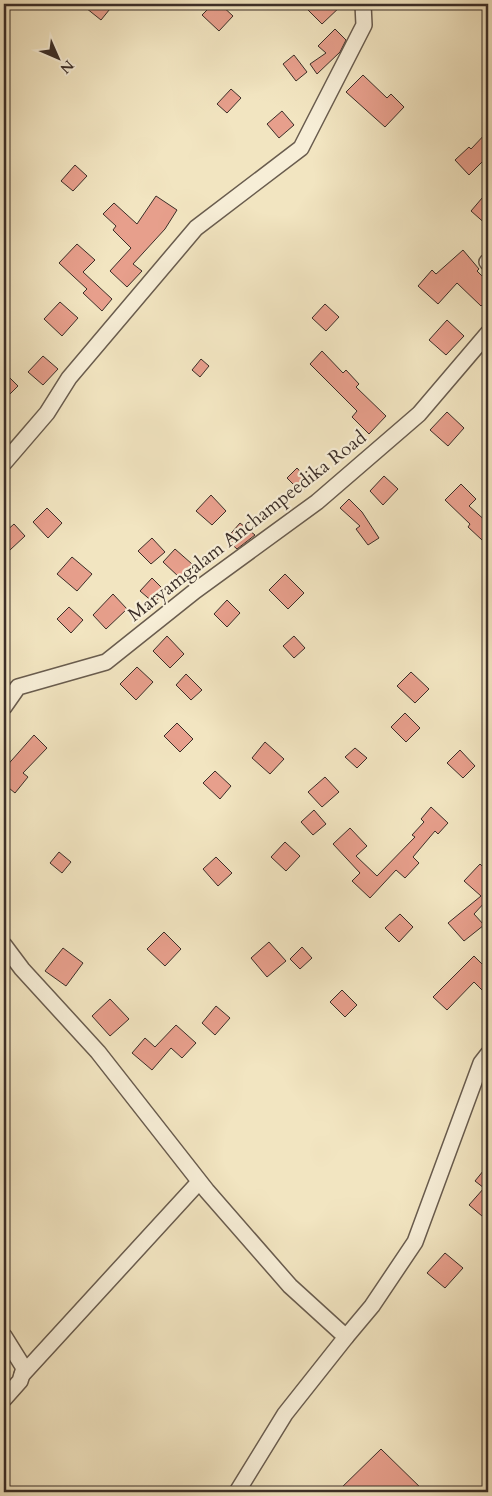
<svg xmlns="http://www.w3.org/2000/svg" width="492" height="1496" font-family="Cardo,serif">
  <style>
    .building { fill: #e79f8c; stroke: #3b2e28 }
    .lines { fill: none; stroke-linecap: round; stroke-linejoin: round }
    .minor-casing { stroke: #695c4e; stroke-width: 18 }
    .minor { stroke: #f7eed7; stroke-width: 15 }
    .labels { text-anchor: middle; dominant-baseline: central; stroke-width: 4.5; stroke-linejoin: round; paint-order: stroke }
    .street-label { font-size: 19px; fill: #3b2e28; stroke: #f7eed7 }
  </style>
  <rect width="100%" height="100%" fill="#f2e5c1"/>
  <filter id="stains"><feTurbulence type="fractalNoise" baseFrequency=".004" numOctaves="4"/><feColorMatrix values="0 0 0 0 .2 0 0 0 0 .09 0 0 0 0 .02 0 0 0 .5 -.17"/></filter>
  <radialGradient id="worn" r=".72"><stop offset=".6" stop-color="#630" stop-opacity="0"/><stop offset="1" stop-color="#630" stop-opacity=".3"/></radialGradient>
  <g class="building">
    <polygon points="81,4 114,4 101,20"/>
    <polygon points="213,4 220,4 233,16 219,31 202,15"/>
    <polygon points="302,4 343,4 322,24"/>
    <polygon points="335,29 346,40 340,52 317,74 310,64 326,53 318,46"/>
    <polygon points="294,55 307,72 296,81 283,64"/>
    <polygon points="363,75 387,98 391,94 404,107 385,127 346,92"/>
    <polygon points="231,89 241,98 227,113 217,104"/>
    <polygon points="282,111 294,125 279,138 267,124"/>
    <polygon points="488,131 488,156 469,175 455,160 469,147 471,149"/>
    <polygon points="75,165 87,176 73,191 61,181"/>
    <polygon points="488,191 488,226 471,211"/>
    <polygon points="156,196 177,210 165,229 133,264 142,271 127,287 110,271 131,248 113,230 116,226 103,214 114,203 137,224"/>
    <polygon points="77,244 95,260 83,272 112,299 102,311 83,293 87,289 59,263"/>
    <polygon points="463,250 479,269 477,271 488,282 488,299 481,306 457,283 438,304 418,286 432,270 436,274"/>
    <polygon points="60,302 78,318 62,336 44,319"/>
    <polygon points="325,304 339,317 326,331 312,318"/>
    <polygon points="447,320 464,336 446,355 429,340"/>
    <polygon points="322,351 343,373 346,370 359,384 356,387 386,416 369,434 352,417 357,411 310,364"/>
    <polygon points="43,356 58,369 43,385 28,372"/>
    <polygon points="201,359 209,366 200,377 192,370"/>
    <polygon points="4,372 18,386 4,400"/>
    <polygon points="447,412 464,428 448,446 430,430"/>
    <polygon points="297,468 311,483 301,492 287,478"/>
    <polygon points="384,476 398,489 383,505 370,491"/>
    <polygon points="461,484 476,499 469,506 488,523 488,533 482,540 468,527 470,524 445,500"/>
    <polygon points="211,495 226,511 212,525 196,511"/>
    <polygon points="349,499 362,512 379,538 368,545 356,529 360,526 340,508"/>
    <polygon points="47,508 62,523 48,538 33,522"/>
    <polygon points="240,523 255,535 237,549 226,539"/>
    <polygon points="14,524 25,536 10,550 4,543 4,533"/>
    <polygon points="152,538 165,552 151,564 138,551"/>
    <polygon points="175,549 192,564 179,577 163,562"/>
    <polygon points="72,557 92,574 77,591 57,574"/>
    <polygon points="285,574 304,593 288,609 269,590"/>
    <polygon points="152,578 165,591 154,603 140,591"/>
    <polygon points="113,594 127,609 106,629 93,615"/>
    <polygon points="227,600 240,613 227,627 214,614"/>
    <polygon points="69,607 83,620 71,633 57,619"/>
    <polygon points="167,636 184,654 170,668 153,651"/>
    <polygon points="294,636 305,648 294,658 283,646"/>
    <polygon points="137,667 153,682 136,700 120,684"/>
    <polygon points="411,672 429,689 415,703 397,686"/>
    <polygon points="186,674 202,690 191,700 176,685"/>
    <polygon points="405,713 420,728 406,742 391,727"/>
    <polygon points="177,723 193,739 180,752 164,736"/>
    <polygon points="34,735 47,748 23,773 28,777 15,793 4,784 4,769"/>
    <polygon points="265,742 284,759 270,774 252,758"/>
    <polygon points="355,748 367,758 357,768 345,757"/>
    <polygon points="460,750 475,766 463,778 447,763"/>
    <polygon points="215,771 231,786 220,799 203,783"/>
    <polygon points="325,777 339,792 322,807 308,792"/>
    <polygon points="431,807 448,823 438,834 435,831 413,857 419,863 405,878 396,870 370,898 352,881 360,873 333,844 350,828 367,846 356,856 377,876 415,837 412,835 424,822 421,819"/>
    <polygon points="314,810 326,824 313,835 301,822"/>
    <polygon points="285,842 300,856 286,871 271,857"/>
    <polygon points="59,852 71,862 62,873 50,863"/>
    <polygon points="216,857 232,873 218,886 203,869"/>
    <polygon points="480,864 488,872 488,904 486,901 474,914 484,925 464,941 448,923 481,896 464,881"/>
    <polygon points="400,914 413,927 399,942 385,928"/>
    <polygon points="164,932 181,949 165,966 147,949"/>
    <polygon points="269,942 286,961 267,977 251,958"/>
    <polygon points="302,947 312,958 300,969 290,959"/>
    <polygon points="63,948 83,963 66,986 45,971"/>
    <polygon points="474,956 488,970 488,996 474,982 447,1010 433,997"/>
    <polygon points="342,990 357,1005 345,1017 330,1002"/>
    <polygon points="110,999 129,1019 110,1036 92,1016"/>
    <polygon points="216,1006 230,1018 215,1035 202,1023"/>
    <polygon points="176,1025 196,1043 182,1058 171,1048 152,1070 132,1053 145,1038 155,1047"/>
    <polygon points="488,1165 488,1208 482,1216 469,1205 484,1188 475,1181"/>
    <polygon points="445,1253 463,1268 445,1288 427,1273"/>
    <polygon points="381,1449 425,1492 337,1492"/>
  </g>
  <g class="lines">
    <defs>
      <g id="minor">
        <polyline points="487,262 488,263"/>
        <polyline points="4,463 47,413 69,378 196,228 301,148 364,25 363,4"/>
        <polyline points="4,707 18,687 106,662 195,591 317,502 419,414 488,333"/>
        <polyline points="4,945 22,969 98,1052 207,1191 290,1286 346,1337 285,1414 237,1492"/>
        <polyline points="4,1336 24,1368 20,1381 4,1399"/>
        <polyline points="346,1337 372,1306 415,1242 481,1063 488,1054"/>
        <polyline points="22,1375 199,1182"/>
      </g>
    </defs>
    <use href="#minor" class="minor-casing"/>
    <use href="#minor" class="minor"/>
  </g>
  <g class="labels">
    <g class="street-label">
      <text transform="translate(247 526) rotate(-38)">Maryamgalam Anchampeedika Road</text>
    </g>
  </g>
  <rect width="492" height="1496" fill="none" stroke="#f2e5c1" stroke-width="20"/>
  <rect x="5" y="5" width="482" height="1486" fill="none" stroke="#3b2e28" stroke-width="2.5"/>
  <rect x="10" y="10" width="472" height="1476" fill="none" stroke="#3b2e28"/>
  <g transform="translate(58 58) rotate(135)" stroke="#f7eed7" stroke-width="4" paint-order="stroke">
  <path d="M0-4L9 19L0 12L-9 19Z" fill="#3b2e28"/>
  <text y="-8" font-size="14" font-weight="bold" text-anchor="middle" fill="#3b2e28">N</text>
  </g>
  <rect width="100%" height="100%" filter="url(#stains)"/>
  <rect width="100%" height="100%" fill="url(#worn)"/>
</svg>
